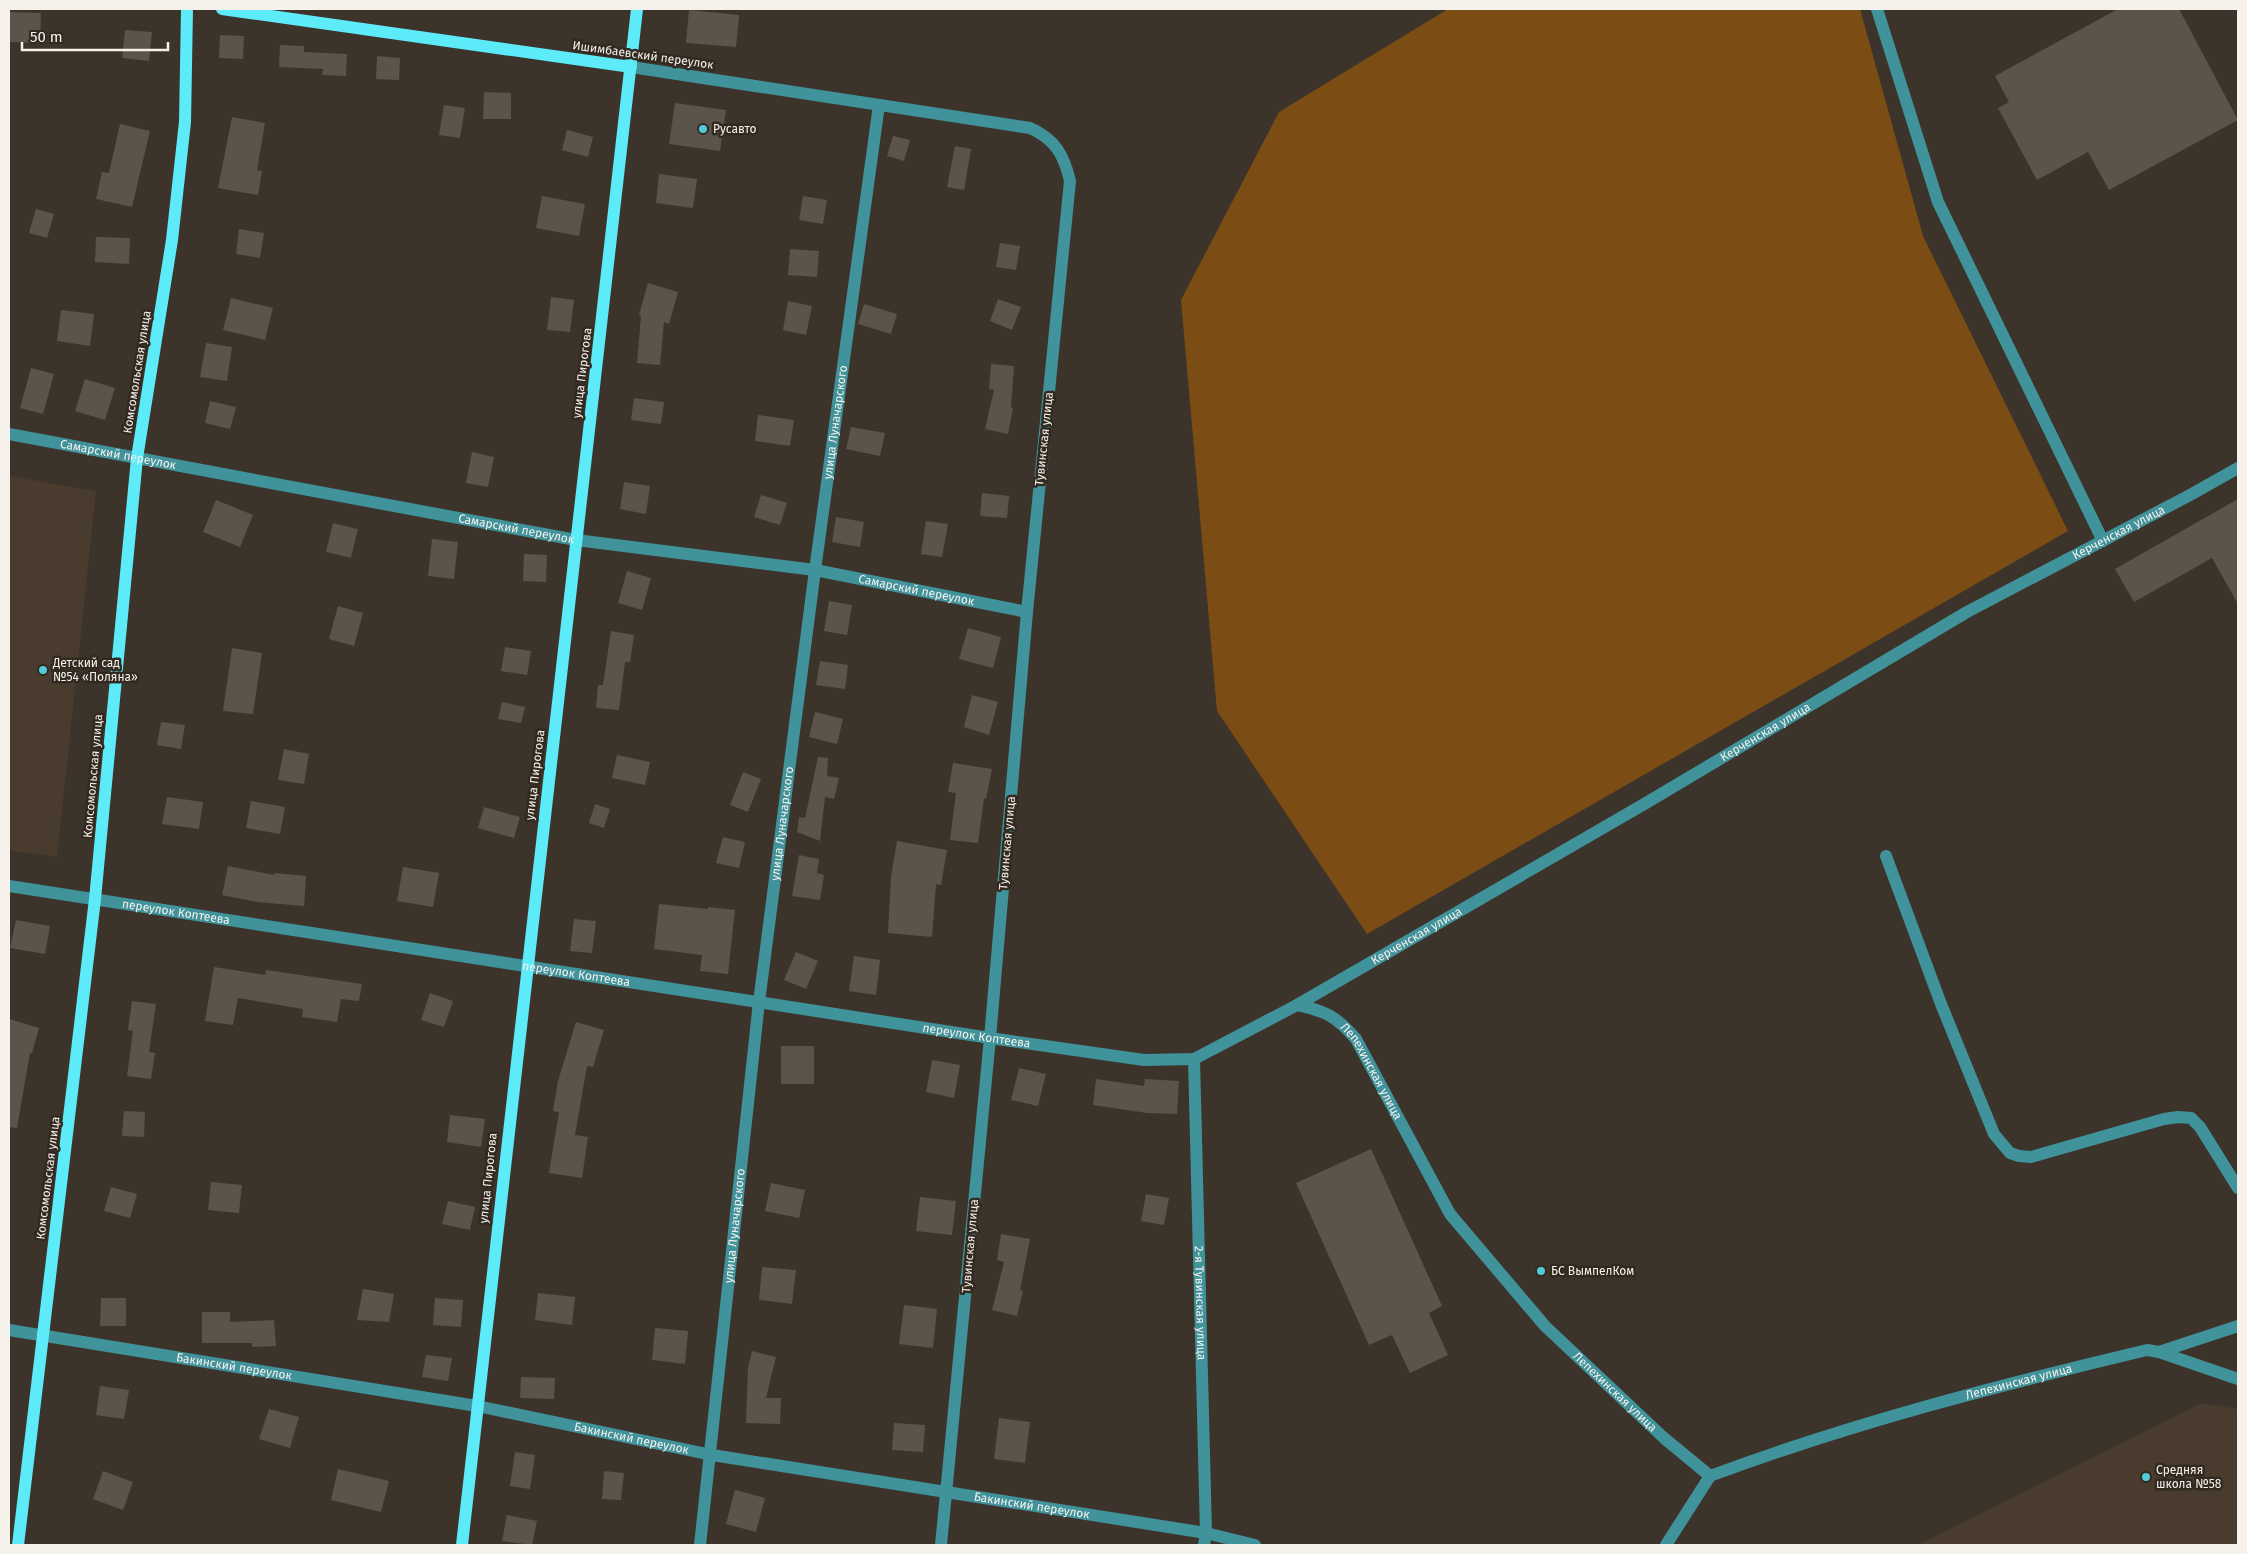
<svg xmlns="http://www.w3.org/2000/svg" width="2247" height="1554" font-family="'Fira Sans',sans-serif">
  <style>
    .built { fill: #493c2e }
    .green { fill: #7b4d14 }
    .building { fill: #5c534a }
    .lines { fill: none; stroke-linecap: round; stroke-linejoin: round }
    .minor { stroke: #40929b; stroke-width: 12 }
    .major { stroke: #5deaf9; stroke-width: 12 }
    .poi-dot { fill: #52cbd8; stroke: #322a21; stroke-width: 2 }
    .labels { text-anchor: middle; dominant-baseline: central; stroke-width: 5; stroke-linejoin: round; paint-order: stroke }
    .street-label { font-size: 12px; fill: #f7f1ec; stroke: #322a21 }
    .poi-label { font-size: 12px; fill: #f7f1ec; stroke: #322a21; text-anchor: start }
  </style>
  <rect width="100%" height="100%" fill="#3c342b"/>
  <g class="built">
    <polygon points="9,476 96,491 57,857 9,850"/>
    <polygon points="2202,1403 2238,1409 2238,1545 1918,1545"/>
  </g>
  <polygon class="green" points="1448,9 1860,9 1923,236 2068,531 1367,934 1217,711 1181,300 1279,112"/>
  <g class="building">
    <polygon points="2118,9 2179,9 2238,120 2109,190 2088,152 2037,180 1998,108 2009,102 1995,76"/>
    <polygon points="689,10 739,15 736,47 686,43"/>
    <polygon points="9,12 41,13 40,43 9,42"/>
    <polygon points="125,30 152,32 149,61 122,58"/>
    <polygon points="220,35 244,36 243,59 219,58"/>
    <polygon points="280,45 304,46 304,52 347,54 346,76 322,75 323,69 279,67"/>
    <polygon points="377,56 400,58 399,80 376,79"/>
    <polygon points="484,92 511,93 511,119 483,119"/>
    <polygon points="675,103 726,110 720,151 669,144"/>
    <polygon points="444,105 465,108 460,138 439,135"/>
    <polygon points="232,117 265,123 257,170 262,171 258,195 218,188"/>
    <polygon points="120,124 150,131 132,207 96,199 102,172 109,173"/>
    <polygon points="567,130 593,137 588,157 562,150"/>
    <polygon points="893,136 910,140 904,161 887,156"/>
    <polygon points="955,146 971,149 964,190 947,187"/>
    <polygon points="659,174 697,179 693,208 656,203"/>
    <polygon points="542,196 585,204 579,236 536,228"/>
    <polygon points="803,196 827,200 823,224 799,220"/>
    <polygon points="36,209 54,214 47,238 29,233"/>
    <polygon points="239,229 264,233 260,258 236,254"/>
    <polygon points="96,237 130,238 129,264 95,262"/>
    <polygon points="1000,243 1020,246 1016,270 996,267"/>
    <polygon points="790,249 819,251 817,277 788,275"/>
    <polygon points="648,283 678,292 669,324 664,322 660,365 637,363 641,316 639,315"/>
    <polygon points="551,297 574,300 570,332 547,330"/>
    <polygon points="231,298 273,308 265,340 223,330"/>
    <polygon points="998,299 1021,307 1012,330 990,321"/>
    <polygon points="788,301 812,306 806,335 783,330"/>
    <polygon points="864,304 897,314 891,334 858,324"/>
    <polygon points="61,310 94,314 90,346 57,341"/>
    <polygon points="206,343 232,347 227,381 200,377"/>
    <polygon points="991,364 1014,366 1011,408 1013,408 1008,434 985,429 994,390 989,389"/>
    <polygon points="31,368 54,374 43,414 20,408"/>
    <polygon points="85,379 115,388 105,420 75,411"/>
    <polygon points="634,398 664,402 661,424 631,420"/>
    <polygon points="210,401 236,407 230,429 205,423"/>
    <polygon points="758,415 794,420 790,446 755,441"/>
    <polygon points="851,427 885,433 880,456 846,449"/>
    <polygon points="472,452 494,457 488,487 466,483"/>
    <polygon points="624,482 650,486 646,514 620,509"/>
    <polygon points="982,493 1009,496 1007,518 980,516"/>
    <polygon points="761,495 787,503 780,525 754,517"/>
    <polygon points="2238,499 2238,604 2212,558 2134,602 2115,569"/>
    <polygon points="216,500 253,515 240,547 203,532"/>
    <polygon points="836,517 864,522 860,547 832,542"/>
    <polygon points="926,521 948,524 942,557 921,554"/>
    <polygon points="333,523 358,529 351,558 326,552"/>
    <polygon points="432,539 458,542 454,579 428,576"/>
    <polygon points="524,554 547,555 546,582 523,581"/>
    <polygon points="627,571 651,578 642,610 618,603"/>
    <polygon points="829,601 852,605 847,635 824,631"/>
    <polygon points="338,606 363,613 354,646 329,639"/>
    <polygon points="968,628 1001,637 993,668 959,659"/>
    <polygon points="611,631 634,635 630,662 625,662 619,710 596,708 598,685 603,685"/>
    <polygon points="505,647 531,651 527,675 501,671"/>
    <polygon points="232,648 262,653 253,714 223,711"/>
    <polygon points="820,661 848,665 845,689 816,685"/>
    <polygon points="972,695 998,702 989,735 964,727"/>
    <polygon points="502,702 525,707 521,723 498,719"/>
    <polygon points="815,712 843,719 837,744 809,737"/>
    <polygon points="161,722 185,725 181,749 157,745"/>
    <polygon points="284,749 309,754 304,784 278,780"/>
    <polygon points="617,755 650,762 645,785 612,778"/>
    <polygon points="818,757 828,758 827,776 839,778 834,799 825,797 820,841 797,832 799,817 805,818"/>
    <polygon points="953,763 992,769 986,799 984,798 978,843 950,840 956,793 948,792"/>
    <polygon points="743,772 761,779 748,812 730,805"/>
    <polygon points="167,797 203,802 199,829 162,824"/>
    <polygon points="251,801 285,807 280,834 246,828"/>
    <polygon points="595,804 610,809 604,828 589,823"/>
    <polygon points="484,807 520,817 514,838 478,828"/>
    <polygon points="723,837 745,842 739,868 716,863"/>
    <polygon points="897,841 947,850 941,885 936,884 932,937 888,933 891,876"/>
    <polygon points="799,855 819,859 817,873 824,875 820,900 792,896"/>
    <polygon points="228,866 274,875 274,873 306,876 304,906 257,902 222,895"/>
    <polygon points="403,867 439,873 433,907 397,901"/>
    <polygon points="659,904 708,909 708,907 735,910 728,974 700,971 702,955 654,949"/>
    <polygon points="574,919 596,921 592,953 570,951"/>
    <polygon points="16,920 50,926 45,954 10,948"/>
    <polygon points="796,952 818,961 806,989 784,980"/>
    <polygon points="854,956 880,960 876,995 849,991"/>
    <polygon points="214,967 265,975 266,970 362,984 359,1001 341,999 337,1022 302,1017 303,1009 238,998 233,1025 205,1021"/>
    <polygon points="430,993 453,1001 444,1027 421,1020"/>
    <polygon points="132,1001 156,1004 149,1052 155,1053 151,1079 127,1076 133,1031 128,1030"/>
    <polygon points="9,1019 39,1028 32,1053 30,1053 17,1128 9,1127"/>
    <polygon points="576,1022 604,1030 593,1067 587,1066 575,1135 588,1137 582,1178 549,1173 559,1112 553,1111 558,1081"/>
    <rect x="781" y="1046" width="33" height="38"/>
    <polygon points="932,1060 960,1065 954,1098 926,1092"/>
    <polygon points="1019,1068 1046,1074 1038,1106 1011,1100"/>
    <polygon points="1096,1079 1144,1086 1145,1079 1179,1081 1177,1114 1147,1113 1093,1105"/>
    <polygon points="124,1111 145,1112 144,1137 122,1136"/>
    <polygon points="450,1115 485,1119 481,1147 447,1142"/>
    <polygon points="1371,1149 1442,1306 1429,1313 1448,1355 1410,1373 1392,1335 1369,1345 1296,1183"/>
    <polygon points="211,1182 242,1185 239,1213 208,1210"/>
    <polygon points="771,1183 805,1190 799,1218 765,1211"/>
    <polygon points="111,1187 137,1194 130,1218 104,1211"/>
    <polygon points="1146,1194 1169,1198 1164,1225 1141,1221"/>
    <polygon points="920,1197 956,1201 952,1235 916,1231"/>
    <polygon points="448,1201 475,1207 470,1230 442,1224"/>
    <polygon points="1001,1234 1030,1239 1020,1290 1023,1291 1017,1316 992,1310 1004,1262 997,1260"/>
    <polygon points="762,1267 796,1270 792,1304 759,1300"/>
    <polygon points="363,1289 394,1294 389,1322 357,1320"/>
    <polygon points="538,1293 575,1297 572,1325 535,1320"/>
    <polygon points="101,1298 126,1298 126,1326 100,1326"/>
    <polygon points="435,1298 463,1300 461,1327 433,1325"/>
    <polygon points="904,1305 937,1309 933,1348 899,1344"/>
    <polygon points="202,1312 230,1312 230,1322 274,1320 276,1346 252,1347 252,1343 202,1343"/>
    <polygon points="655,1328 688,1331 685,1364 652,1360"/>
    <polygon points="752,1351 776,1357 766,1398 781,1398 780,1424 746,1423 748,1368"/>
    <polygon points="426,1355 452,1358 448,1381 422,1377"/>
    <polygon points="521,1377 555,1378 554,1399 520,1398"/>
    <polygon points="100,1386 129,1390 124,1419 96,1415"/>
    <polygon points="269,1409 299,1417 290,1448 259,1439"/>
    <polygon points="999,1418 1030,1422 1025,1463 994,1459"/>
    <polygon points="894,1423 925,1425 923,1452 892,1450"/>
    <polygon points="515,1452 535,1455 530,1489 510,1486"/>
    <polygon points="338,1469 389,1481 381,1512 331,1500"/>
    <polygon points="103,1471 133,1482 123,1510 93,1499"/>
    <polygon points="604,1471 624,1473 621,1500 602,1499"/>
    <polygon points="735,1490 765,1498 756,1532 726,1524"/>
    <polygon points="507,1515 537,1521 532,1545 502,1541"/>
  </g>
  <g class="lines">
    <g class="minor">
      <polyline points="1877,9 1938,202 2103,541"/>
      <path d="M631 67 1030 128C1055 139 1064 155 1070 181L1027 612 990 1038 941 1545"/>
      <path id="s1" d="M9 434 576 540 815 570 1027 612"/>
      <polyline points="1886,856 1941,1004 1994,1134 2010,1153 2019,1156 2031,1157 2164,1119 2178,1117 2191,1118 2200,1127 2238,1188"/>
      <path id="s2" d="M9 886 990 1038 1144 1060 1194 1059 1297 1005C1326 1011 1337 1017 1356 1039L1450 1214 1545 1326 1664 1438 1710 1476C1852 1423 2000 1385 2147 1350L2159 1352 2238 1379"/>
      <path id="s3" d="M1297 1005 1646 803 1967 612 2190 495 2238 468"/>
      <path id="s4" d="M1194 1059 1206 1533 1204 1545"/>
      <path id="s5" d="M9 1330 477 1406 712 1455 1206 1533 1255 1545"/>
      <polyline points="2159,1352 2238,1326"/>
      <path id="s6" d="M700 1545 759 1002 815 570 879 105"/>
      <polyline points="1666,1545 1710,1476"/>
    </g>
    <g class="major">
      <polyline points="222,9 631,67"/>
      <polyline points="18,1545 95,899 137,458 172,240 185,122 187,9"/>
      <polyline points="462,1545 637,9"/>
    </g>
  </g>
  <g class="poi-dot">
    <circle cx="703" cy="129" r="5"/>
    <circle cx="43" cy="670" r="5"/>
    <circle cx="1541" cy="1271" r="5"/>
    <circle cx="2146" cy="1477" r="5"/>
  </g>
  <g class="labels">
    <g class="street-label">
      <text transform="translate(643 55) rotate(8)">Ишимбаевский переулок</text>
      <text transform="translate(137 372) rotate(-81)">Комсомольская улица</text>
      <text transform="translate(582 373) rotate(-83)">улица Пирогова</text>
      <text stroke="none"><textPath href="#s6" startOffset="1131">улица Луначарского</textPath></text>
      <text transform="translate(1044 439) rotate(-84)">Тувинская улица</text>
      <text stroke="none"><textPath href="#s1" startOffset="111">Самарский переулок</textPath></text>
      <text stroke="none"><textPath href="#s1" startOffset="516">Самарский переулок</textPath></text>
      <text stroke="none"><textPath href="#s3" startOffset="948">Керченская улица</textPath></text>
      <text stroke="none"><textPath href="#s1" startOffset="921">Самарский переулок</textPath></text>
      <text stroke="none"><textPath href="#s3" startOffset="542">Керченская улица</textPath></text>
      <text transform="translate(535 775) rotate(-83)">улица Пирогова</text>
      <text transform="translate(93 776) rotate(-85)">Комсомольская улица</text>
      <text stroke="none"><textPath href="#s6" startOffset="726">улица Луначарского</textPath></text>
      <text transform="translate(1007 843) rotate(-85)">Тувинская улица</text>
      <text stroke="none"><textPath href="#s2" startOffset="169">переулок Коптеева</textPath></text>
      <text stroke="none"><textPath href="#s3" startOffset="138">Керченская улица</textPath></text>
      <text stroke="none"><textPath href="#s2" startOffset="574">переулок Коптеева</textPath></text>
      <text stroke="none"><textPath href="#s2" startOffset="979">переулок Коптеева</textPath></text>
      <text stroke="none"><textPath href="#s2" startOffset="1420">Лепехинская улица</textPath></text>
      <text transform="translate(48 1178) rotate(-83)">Комсомольская улица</text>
      <text transform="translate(488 1178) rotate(-84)">улица Пирогова</text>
      <text stroke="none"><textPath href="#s6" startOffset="321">улица Луначарского</textPath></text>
      <text transform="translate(970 1246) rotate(-85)">Тувинская улица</text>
      <text stroke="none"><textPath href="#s4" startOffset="244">2-я Тувинская улица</textPath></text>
      <text stroke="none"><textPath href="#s5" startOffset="228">Бакинский переулок</textPath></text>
      <text stroke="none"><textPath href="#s2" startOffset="2276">Лепехинская улица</textPath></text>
      <text stroke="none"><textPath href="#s2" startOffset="1826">Лепехинская улица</textPath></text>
      <text stroke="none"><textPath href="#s5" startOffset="632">Бакинский переулок</textPath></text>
      <text stroke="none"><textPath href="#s5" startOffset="1038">Бакинский переулок</textPath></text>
    </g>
    <g class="poi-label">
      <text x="713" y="129">Русавто</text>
      <text x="53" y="663">Детский сад<tspan x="53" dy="14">№54 «Поляна»</tspan></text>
      <text x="1551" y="1271">БС ВымпелКом</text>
      <text x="2156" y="1470">Средняя<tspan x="2156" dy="14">школа №58</tspan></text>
    </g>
  </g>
  <rect width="2247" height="1554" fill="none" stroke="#f7f1ec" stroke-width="20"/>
  <path d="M22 42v8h146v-8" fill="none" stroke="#f7f1ec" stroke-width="2.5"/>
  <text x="30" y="42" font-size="15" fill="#f7f1ec" stroke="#322a21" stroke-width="4" paint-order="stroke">50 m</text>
</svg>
